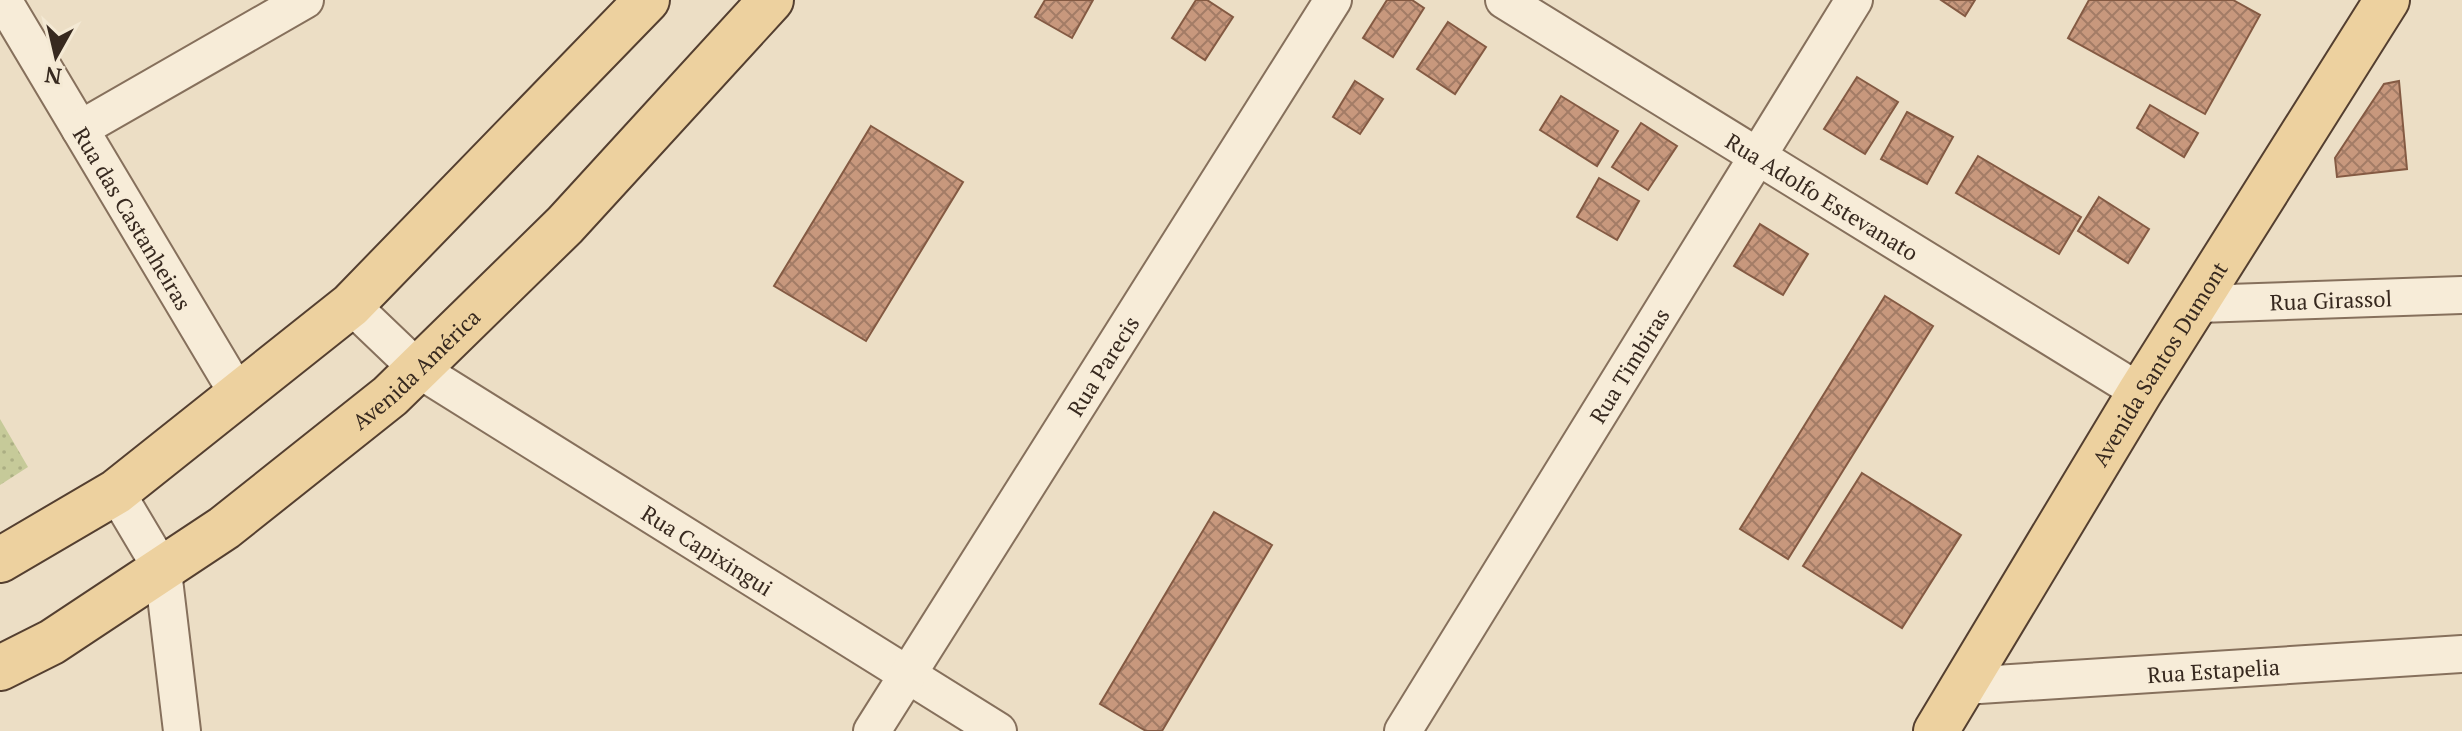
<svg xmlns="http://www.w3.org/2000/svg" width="2462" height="731" font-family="'PT Serif',serif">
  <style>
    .grass { fill: url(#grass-dots) }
    .building { fill: url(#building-cross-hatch); stroke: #845a43; stroke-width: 2 }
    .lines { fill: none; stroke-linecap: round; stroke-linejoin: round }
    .minor-casing { stroke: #86705c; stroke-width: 40 }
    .major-casing { stroke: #543f30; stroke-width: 48 }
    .minor { stroke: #f7ecd8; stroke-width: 36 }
    .major { stroke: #edd19f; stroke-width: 44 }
    .labels { text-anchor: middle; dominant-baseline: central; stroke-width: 6; stroke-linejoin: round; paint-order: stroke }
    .street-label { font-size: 22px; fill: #37291f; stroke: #f4e9d4 }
  </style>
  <defs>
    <pattern id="grass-dots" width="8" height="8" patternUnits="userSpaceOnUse" patternTransform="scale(2)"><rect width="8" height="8" fill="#c6ca99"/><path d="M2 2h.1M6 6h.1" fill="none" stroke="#abae83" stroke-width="1.8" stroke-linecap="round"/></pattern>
    <pattern id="building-cross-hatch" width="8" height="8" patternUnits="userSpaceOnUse" patternTransform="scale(2)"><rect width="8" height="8" fill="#c8987d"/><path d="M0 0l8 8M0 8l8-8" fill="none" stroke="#a37c66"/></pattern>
  </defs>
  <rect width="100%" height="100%" fill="#ecdec5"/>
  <polygon class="grass" points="0,419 28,467 0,485"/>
  <g class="building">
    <polygon points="1045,0 1093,0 1072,38 1035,17"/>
    <polygon points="1196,0 1207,0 1233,17 1205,60 1172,38"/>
    <polygon points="1387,0 1412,0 1424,8 1393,57 1363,38"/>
    <polygon points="1941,0 1975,0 1965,16"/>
    <polygon points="2089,0 2233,0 2260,15 2205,114 2068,38"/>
    <polygon points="1448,22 1486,47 1455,94 1417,69"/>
    <polygon points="1857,77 1898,102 1865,154 1824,129"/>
    <polygon points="1355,81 1383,99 1360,134 1333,117"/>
    <polygon points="2399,81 2407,169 2337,177 2335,158 2384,84"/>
    <polygon points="1561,96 1618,131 1597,166 1540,130"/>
    <polygon points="2150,105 2198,133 2184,157 2137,128"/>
    <polygon points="1907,112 1953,137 1927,184 1881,159"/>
    <polygon points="1641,123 1677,146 1648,190 1612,167"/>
    <polygon points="871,126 963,182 866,341 774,286"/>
    <polygon points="1978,156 2081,217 2059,254 1956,193"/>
    <polygon points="1599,178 1639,201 1617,240 1577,217"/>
    <polygon points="2099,197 2149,229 2128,263 2078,231"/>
    <polygon points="1760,224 1808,254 1783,295 1734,266"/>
    <polygon points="1885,296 1933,326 1788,559 1740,529"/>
    <polygon points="1862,473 1961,535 1902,628 1803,566"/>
    <polygon points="1214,512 1272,545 1162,731 1146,731 1100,704"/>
  </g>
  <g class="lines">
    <defs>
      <g id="minor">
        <path id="s1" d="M3 0 238 394"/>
        <path id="s2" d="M1504 0 2140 392"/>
        <polyline points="80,129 305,0"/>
        <path id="s3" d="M2199 304 2462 295"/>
        <path id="s4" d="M351 305 418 369 998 731"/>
        <polyline points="116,492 163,571 182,731"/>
        <path id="s5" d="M1964 686 2462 654"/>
        <path id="s6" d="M872 731 1333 0"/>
        <path id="s7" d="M1403 731 1854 0"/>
      </g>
      <g id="major">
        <polyline points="0,560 116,492 351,305 647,0"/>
        <path id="s8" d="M0 668 52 642 224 528 390 396 565 225 771 0"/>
        <path id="s9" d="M1936 731 2140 392 2387 0"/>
      </g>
    </defs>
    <use href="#minor" class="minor-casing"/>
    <use href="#major" class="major-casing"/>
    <use href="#minor" class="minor"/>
    <use href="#major" class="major"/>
  </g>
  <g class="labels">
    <g class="street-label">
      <text stroke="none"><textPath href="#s2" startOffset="374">Rua Adolfo Estevanato</textPath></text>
      <text stroke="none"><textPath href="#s1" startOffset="254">Rua das Castanheiras</textPath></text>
      <text stroke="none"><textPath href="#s3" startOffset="132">Rua Girassol</textPath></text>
      <text stroke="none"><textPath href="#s6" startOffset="432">Rua Parecis</textPath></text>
      <text stroke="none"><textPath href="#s9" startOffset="430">Avenida Santos Dumont</textPath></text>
      <text stroke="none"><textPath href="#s7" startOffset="430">Rua Timbiras</textPath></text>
      <text stroke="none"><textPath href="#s8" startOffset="514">Avenida América</textPath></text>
      <text stroke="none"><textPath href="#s4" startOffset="434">Rua Capixingui</textPath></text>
      <text stroke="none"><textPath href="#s5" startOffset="250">Rua Estapelia</textPath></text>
    </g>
  </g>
  <g transform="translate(56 56) rotate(188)" stroke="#f4e9d4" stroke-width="6" paint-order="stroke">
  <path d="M0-6L14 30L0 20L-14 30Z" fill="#37291f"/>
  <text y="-12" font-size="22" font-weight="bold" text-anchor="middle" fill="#37291f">N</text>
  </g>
</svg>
